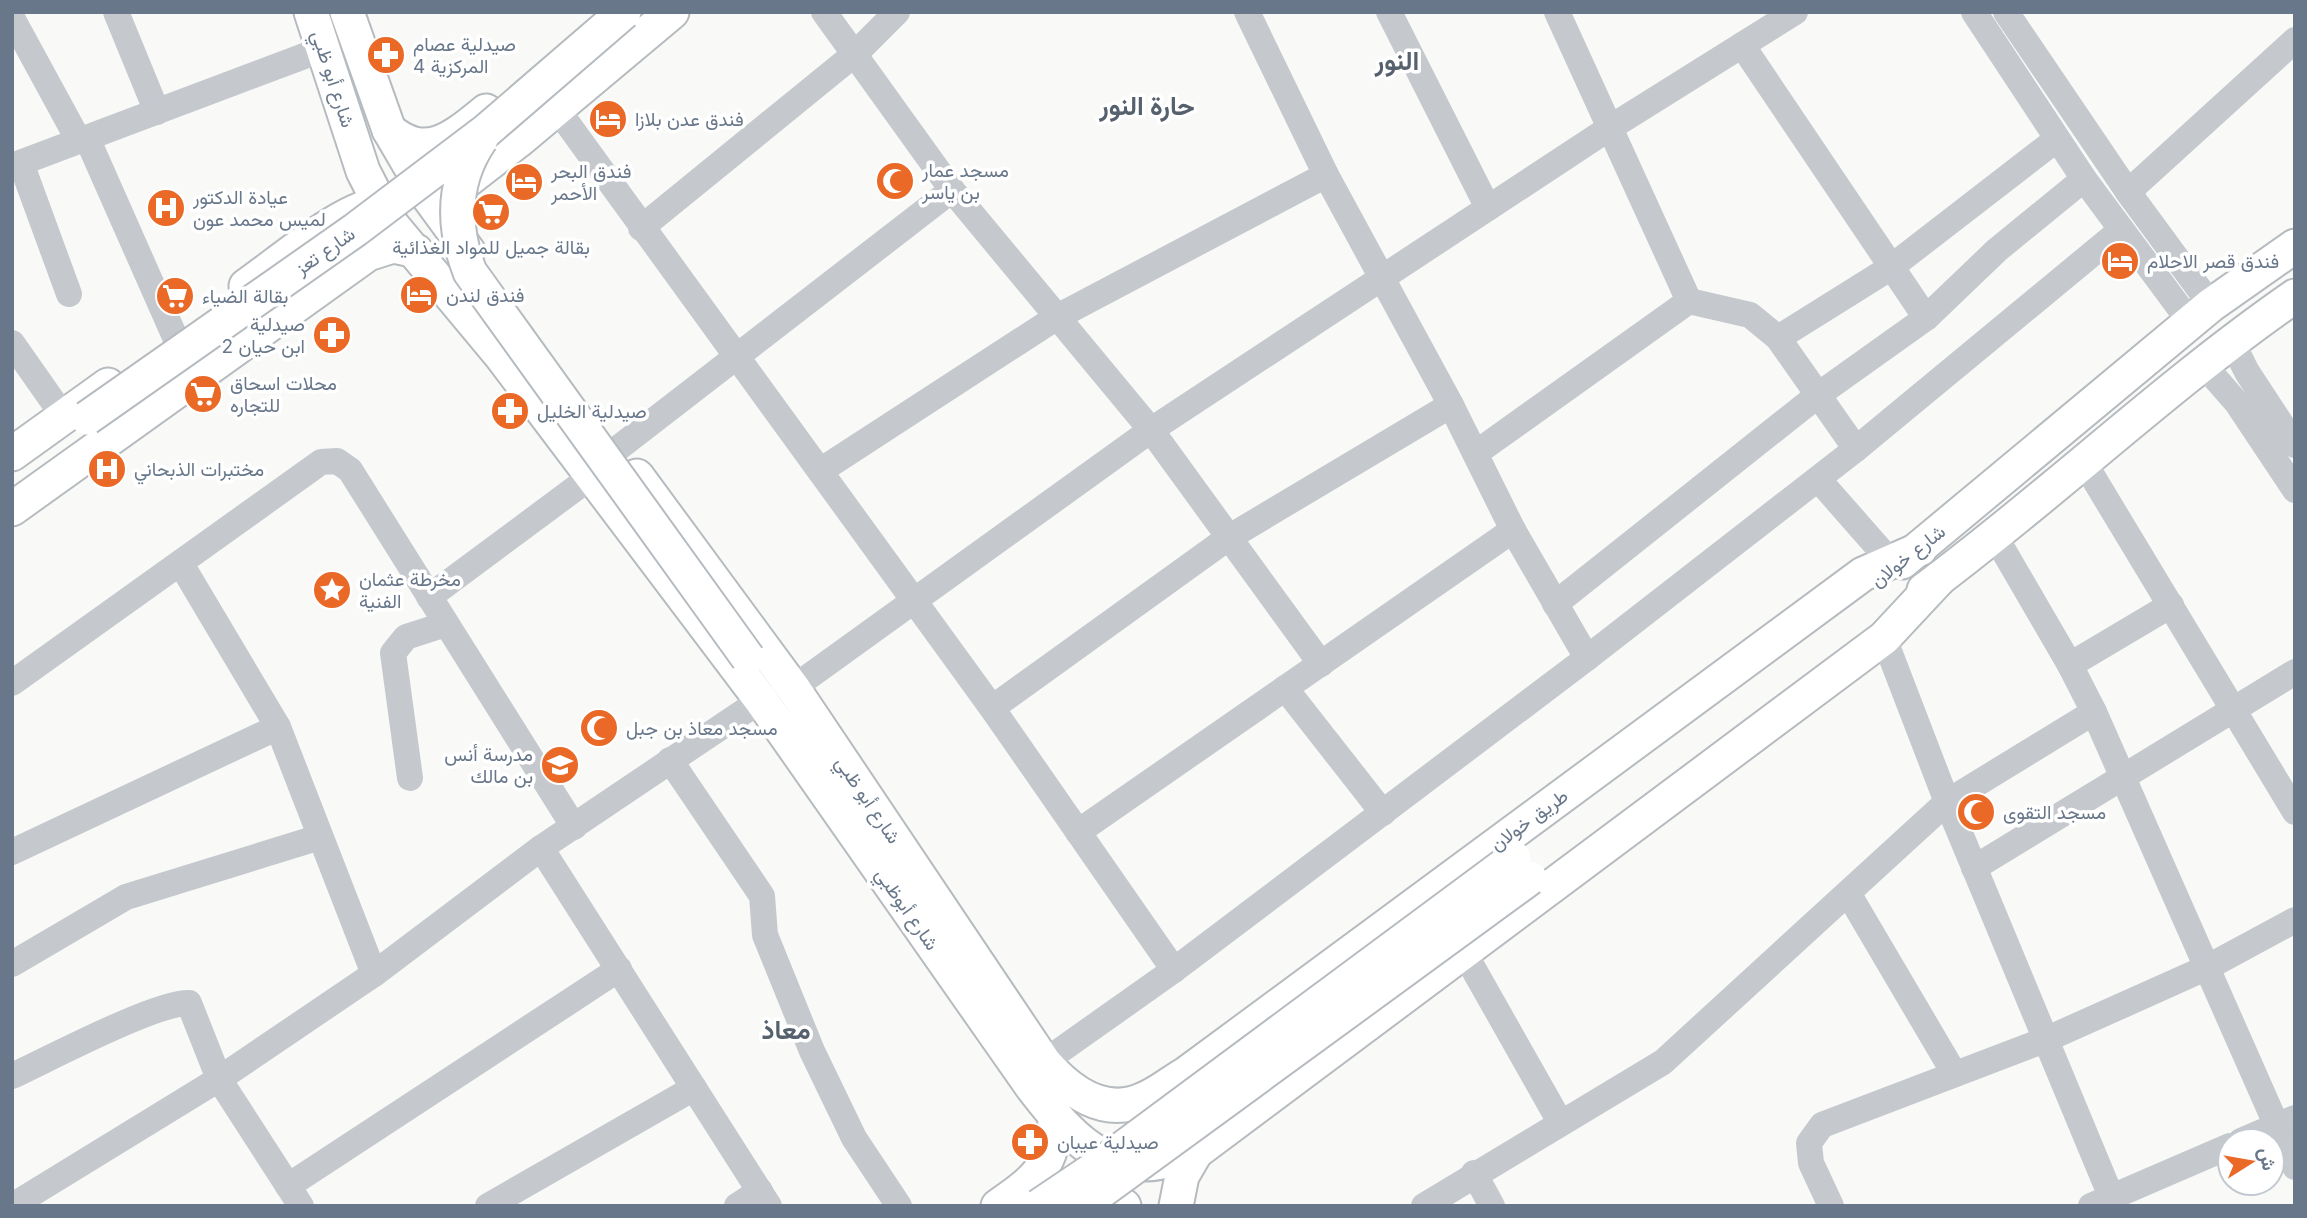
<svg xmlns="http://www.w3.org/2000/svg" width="2307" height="1218" font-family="Inter,Vazirmatn,sans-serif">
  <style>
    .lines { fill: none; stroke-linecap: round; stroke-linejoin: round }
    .major-tunnel { stroke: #d5d9dc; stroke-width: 33; stroke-dasharray: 33 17; stroke-linecap: butt }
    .major-casing { stroke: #b6bbc0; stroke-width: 37 }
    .minor { stroke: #c5c9ce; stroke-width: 26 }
    .major { stroke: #fff; stroke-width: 33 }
    .major-bridge-casing { stroke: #b6bbc0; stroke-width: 37; stroke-linecap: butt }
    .major-bridge { stroke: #fff; stroke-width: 33 }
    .labels { text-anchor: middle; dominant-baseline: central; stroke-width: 7; stroke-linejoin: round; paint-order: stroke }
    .poi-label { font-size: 19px; fill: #68778a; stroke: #fff; text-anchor: start }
    .street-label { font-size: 19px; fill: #68778a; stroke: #fff }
    .district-label { font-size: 26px; font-weight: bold; fill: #56616e; stroke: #fff }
  </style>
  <rect width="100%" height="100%" fill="#f9faf7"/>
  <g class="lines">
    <polyline class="major-tunnel" points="330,12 363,120"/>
    <defs>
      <g id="major">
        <path d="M311 12 363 171 388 220 502 357 761 700 1032 1087C1079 1148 1115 1185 1196 1152L1884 638 1940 578"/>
        <polyline points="347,12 389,130 427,195 468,251"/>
        <path d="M389 130C427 162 454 137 486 111"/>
        <polyline points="446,191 469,179 518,141 672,12"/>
        <path d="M246 286C283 260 344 206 387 202"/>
        <polyline points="12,454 108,385"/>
        <path d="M637 476 793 688 1044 1062C1069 1091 1104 1118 1144 1099 1159 1093 1173 1081 1187 1073L1863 574 1920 549"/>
        <polyline points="12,509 368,254 393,246 416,251"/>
        <polyline points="1902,562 2211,305 2295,246"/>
        <path d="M1924 590C2051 496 2165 386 2295 296"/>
        <polyline points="1077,1185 1097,1189 1124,1206"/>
        <path d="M998 1206C1036 1180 1055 1165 1055 1116"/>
        <polyline points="1176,1206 1182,1176 1196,1152"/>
      </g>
    </defs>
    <use href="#major" class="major-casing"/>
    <g class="minor">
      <polyline points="116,12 157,112"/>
      <polyline points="824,12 952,190 1151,430 1321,664"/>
      <polyline points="1247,12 1326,175 1451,405 1513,530 1587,658"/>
      <polyline points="1389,12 1488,208"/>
      <polyline points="1557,12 1689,301 1750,315 1778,338 1856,449"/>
      <polyline points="1974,12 2084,179 2190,322"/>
      <polyline points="2006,12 2128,192 2211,305"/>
      <polyline points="12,18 79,141"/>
      <polyline points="1742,45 1926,318"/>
      <polyline points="557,109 992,708 1174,970"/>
      <polyline points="87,138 175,337"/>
      <polyline points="21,163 69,294"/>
      <polyline points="12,166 323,49"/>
      <polyline points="2128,192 2295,40"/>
      <polyline points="641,228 856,53 897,12"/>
      <polyline points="1778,338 1890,268 2057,139"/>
      <polyline points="2231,340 2247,372 2295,445"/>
      <polyline points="12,343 64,417"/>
      <polyline points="2202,363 2237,403 2295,490"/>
      <polyline points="617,449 952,190"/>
      <polyline points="1476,453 1689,301"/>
      <polyline points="2085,464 2295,812"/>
      <polyline points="820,471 1057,317 1326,175"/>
      <polyline points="1818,479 1890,561"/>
      <polyline points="1995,536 2070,665 2094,712 2295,1167"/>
      <polyline points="181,564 278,727 374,974"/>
      <polyline points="429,597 592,476"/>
      <polyline points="1555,604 1818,395 1926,318 1997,250 2084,179"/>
      <polyline points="1884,638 1947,802 2115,1206"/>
      <polyline points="2070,665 2171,605"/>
      <polyline points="12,683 321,462 337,461 350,470 574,827"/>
      <polyline points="793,688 1151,430 1608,129 1795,12"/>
      <polyline points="1285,688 1383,813"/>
      <polyline points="761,700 541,848 769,1206"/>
      <polyline points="992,708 1228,538 1451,405"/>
      <polyline points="670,760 762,896 765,935 812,1051 854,1138 899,1206"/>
      <polyline points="410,778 393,653 406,637 446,624"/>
      <polyline points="1078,832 1513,530"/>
      <polyline points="12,852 278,727"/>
      <polyline points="1974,868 2295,672"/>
      <polyline points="1848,893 1954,1073"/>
      <polyline points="1465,954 1560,1122"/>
      <polyline points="12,964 126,897 320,837"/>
      <polyline points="1044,1062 1174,970 1587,658 1856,449 2121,230"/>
      <path d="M12 1076C49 1059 156 1002 189 1003L219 1079 301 1206"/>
      <polyline points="2241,1141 2295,1118"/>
      <polyline points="1474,1173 1492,1206"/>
      <polyline points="288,1186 619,969"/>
      <polyline points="12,1206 219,1079 374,974 541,848"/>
      <polyline points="488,1206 694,1088"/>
      <polyline points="737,1206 760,1191"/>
      <polyline points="1424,1206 1663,1062 1947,802 2094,712"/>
      <polyline points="1831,1206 1811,1163 1809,1143 1822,1125 2045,1040 2208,967 2295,920"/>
      <polyline points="2091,1206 2230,1146"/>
    </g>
    <use href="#major" class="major"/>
    <defs>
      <g id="major-bridge">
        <path d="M481 139C452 181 452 226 470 272L748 658"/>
        <polyline points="87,418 355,230 486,131 624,12"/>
        <polyline points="1039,1206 1100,1165 1514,858"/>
        <polyline points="1081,1206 1530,878"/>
      </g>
    </defs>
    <use href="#major-bridge" class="major-bridge-casing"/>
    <use href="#major-bridge" class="major-bridge"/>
  </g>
  <defs>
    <symbol id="pharmacy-disc" viewBox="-11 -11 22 22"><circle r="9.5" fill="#ea6927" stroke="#fff"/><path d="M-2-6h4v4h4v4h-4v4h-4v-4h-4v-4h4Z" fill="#fff"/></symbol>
    <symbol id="hotel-disc" viewBox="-11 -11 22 22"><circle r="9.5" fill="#ea6927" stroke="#fff"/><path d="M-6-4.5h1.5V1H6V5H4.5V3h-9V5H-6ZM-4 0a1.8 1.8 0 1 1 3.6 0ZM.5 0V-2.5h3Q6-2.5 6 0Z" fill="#fff"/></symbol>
    <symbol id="mosque-disc" viewBox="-11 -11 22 22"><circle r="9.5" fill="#ea6927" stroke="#fff"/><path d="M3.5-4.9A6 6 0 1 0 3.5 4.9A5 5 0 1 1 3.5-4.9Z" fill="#fff"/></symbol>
    <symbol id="hospital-disc" viewBox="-11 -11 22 22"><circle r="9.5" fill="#ea6927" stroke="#fff"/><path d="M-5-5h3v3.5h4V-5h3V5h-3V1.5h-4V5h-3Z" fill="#fff"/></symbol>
    <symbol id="supermarket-disc" viewBox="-11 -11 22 22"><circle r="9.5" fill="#ea6927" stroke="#fff"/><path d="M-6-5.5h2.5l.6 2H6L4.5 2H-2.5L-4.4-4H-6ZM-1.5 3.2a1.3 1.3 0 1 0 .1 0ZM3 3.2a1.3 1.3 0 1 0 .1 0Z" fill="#fff"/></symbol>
    <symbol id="sight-disc" viewBox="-11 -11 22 22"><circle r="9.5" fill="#ea6927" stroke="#fff"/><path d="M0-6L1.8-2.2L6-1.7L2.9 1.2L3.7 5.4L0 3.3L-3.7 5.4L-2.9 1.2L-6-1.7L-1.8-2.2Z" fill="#fff"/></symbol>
    <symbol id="school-disc" viewBox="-11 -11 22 22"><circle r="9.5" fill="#ea6927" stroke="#fff"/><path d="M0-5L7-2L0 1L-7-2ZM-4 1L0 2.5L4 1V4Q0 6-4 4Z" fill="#fff"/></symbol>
  </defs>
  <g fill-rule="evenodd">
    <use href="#pharmacy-disc" x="364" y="33" width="44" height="44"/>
    <use href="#hotel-disc" x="586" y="97" width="44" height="44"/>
    <use href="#mosque-disc" x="873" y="159" width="44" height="44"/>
    <use href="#hotel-disc" x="502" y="160" width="44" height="44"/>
    <use href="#hospital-disc" x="144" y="186" width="44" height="44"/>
    <use href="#supermarket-disc" x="469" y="190" width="44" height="44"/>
    <use href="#hotel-disc" x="2098" y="239" width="44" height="44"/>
    <use href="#hotel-disc" x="397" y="273" width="44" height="44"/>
    <use href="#supermarket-disc" x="153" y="274" width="44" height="44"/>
    <use href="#pharmacy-disc" x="310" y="313" width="44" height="44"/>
    <use href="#supermarket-disc" x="181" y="372" width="44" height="44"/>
    <use href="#pharmacy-disc" x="488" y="389" width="44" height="44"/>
    <use href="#hospital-disc" x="85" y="447" width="44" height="44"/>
    <use href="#sight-disc" x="310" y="568" width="44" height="44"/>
    <use href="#mosque-disc" x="577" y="706" width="44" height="44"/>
    <use href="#school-disc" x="538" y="743" width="44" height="44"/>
    <use href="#mosque-disc" x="1954" y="790" width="44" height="44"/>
    <use href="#pharmacy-disc" x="1008" y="1120" width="44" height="44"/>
  </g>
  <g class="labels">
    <g class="poi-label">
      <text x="413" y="44">صيدلية عصام<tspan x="413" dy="22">المركزية 4</tspan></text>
      <text x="635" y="119">فندق عدن بلازا</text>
      <text x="922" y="170">مسجد عمار<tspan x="922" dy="22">بن ياسر</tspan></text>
      <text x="551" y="171">فندق البحر<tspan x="551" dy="22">الأحمر</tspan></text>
      <text x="193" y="197">عيادة الدكتور<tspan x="193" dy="22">لميس محمد عون</tspan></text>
      <text x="491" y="247" text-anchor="middle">بقالة جميل للمواد الغذائية</text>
      <text x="2147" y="261">فندق قصر الاحلام</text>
      <text x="446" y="295">فندق لندن</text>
      <text x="202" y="296">بقالة الضياء</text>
      <text x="305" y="324" text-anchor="end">صيدلية<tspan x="305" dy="22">ابن حيان 2</tspan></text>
      <text x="230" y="383">محلات اسحاق<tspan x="230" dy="22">للتجاره</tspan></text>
      <text x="537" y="411">صيدلية الخليل</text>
      <text x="134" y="469">مختبرات الذبحاني</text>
      <text x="359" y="579">مخرطة عثمان<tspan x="359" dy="22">الفنية</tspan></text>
      <text x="626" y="728">مسجد معاذ بن جبل</text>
      <text x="533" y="754" text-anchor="end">مدرسة أنس<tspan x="533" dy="22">بن مالك</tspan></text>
      <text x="2003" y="812">مسجد التقوى</text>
      <text x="1057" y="1142">صيدلية عيبان</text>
    </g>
    <g class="street-label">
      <text transform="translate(333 79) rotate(72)">شارع أبو ظبي</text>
      <text transform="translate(325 251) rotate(-35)">شارع تعز</text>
      <text transform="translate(1908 556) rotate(-38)">شارع خولان</text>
      <text transform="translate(868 800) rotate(56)">شارع أبو ظبي</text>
      <text transform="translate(1529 820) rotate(-36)">طريق خولان</text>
      <text transform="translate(907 909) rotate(55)">شارع أبوظبي</text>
    </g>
    <g class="district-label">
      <text x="1397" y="60">النور</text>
      <text x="1147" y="105">حارة النور</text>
      <text x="786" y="1029">معاذ</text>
    </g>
  </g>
  <rect width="2307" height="1218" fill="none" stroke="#68778a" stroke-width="28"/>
  <g transform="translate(2251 1162) rotate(79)"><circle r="33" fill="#ffffff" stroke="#c3c9d0" stroke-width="2"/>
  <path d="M0-5L12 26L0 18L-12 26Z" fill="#ea6927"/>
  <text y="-10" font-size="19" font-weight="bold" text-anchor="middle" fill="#68778a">ش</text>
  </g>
</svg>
